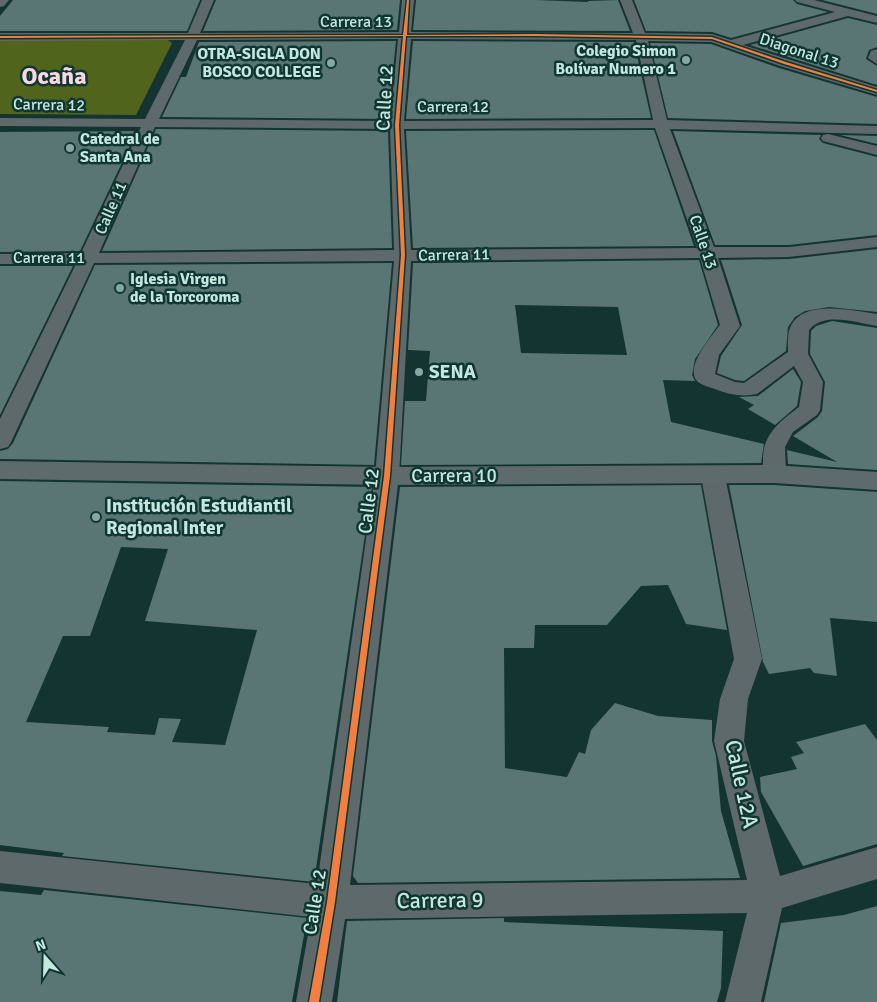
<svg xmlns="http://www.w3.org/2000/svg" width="877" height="1002" font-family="Signika,sans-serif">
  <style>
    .green { fill: #50641c }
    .building { fill: #597675; fill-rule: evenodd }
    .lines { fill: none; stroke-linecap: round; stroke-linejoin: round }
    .street { fill: #5e696c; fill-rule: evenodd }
    .secondary { fill: #5d6b6d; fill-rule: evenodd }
    .cycleway-casing { stroke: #0f3630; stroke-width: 3 }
    .cycleway { fill: #f27e40; fill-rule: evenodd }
    .poi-dot { fill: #87a8a2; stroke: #0f3630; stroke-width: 2 }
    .labels { text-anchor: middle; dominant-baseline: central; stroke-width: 5; stroke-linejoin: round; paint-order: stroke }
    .far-street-label { font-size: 16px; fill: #c5e7e0; stroke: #0f3630 }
    .far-poi-label { font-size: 16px; font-weight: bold; fill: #c5e7e0; stroke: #0f3630; text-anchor: end }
    .street-label { font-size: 19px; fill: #c5e7e0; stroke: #0f3630 }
    .poi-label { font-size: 19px; font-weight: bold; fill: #c5e7e0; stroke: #0f3630; text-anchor: start }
    .near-street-label { font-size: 22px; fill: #c5e7e0; stroke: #0f3630 }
    .far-town-label { font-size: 24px; font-weight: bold; fill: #fbd8e1; stroke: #0f3630 }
  </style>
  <rect width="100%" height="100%" fill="#133430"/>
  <polygon class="green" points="156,38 168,40 172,43 136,115 0,114 0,40"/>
  <g class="building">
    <polygon points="13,0 200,0 187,31 0,31 0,16"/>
    <polygon points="216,0 400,0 397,30 203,31"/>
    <polygon points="416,0 537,0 588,2 588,1 618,0 630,31 413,30"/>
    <polygon points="634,0 793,0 797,4 828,12 731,38 712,32 646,31"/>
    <polygon points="822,0 877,0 877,14"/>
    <polygon points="848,18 877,25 877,47 869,50 866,59 877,66 877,85 750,45"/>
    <polygon points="396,41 388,119 162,117 181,77 186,77 199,42"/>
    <polygon points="413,41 634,42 651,118 406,119"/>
    <polygon points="650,43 711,44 779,68 877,97 877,124 668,118"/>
    <polygon points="156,129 388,131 392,248 102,251"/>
    <polygon points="654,130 694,246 413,248 406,131"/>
    <polygon points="137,131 80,251 0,252 0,132"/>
    <polygon points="673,131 821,135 819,139 823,143 877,157 877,235 789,245 715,245"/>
    <polygon points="840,135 877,136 877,144"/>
    <polygon points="877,249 877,312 829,307 805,311 795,317 788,327 786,351 744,381 735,380 717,373 721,356 742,325 721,260 789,259"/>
    <path d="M699 260 718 325 695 359 692 375 695 381 663 380 671 422 764 444 761 463 401 465 405 401H426L430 351 408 350 413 263ZM515 305 618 307 627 355 521 353Z"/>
    <polygon points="392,263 374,465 0,459 0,451 8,449 13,443 95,265"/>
    <polygon points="0,266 73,266 0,415"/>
    <polygon points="832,321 877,328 877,470 788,464 787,450 837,462 793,436 818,417 822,411 825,382 810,354 811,331 816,326"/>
    <polygon points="793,369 801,382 797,406 775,425 748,409 754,405 739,397 758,396"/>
    <path d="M0 481 372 487 314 882 62 856 64 853 0 845ZM121 547 168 549 145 621 257 630 225 745 172 742 181 719 159 718 155 735 107 732 109 727 26 722 63 636H90Z"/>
    <polygon points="701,485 727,630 686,624 668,585 641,586 607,625 535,625 534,648 504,648 505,768 567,777 579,752 585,754 591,730 615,703 658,716 712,720 712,741 716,756 721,811 740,878 358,883 353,876 400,487"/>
    <polygon points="729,485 774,485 877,492 877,622 830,618 837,676 814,673 810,668 769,674 763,662"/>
    <polygon points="865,724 877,740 877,844 803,866 761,792 760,777 797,769 791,757 804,753 796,742"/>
    <polygon points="44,890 307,918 292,1002 0,1002 0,891 41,895"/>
    <polygon points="877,906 877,1002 764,1002 781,923 844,915"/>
    <polygon points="504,918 504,922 723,931 721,988 717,1002 337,1002 347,921"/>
  </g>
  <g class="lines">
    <g class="street">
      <polygon points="0,0 9,0 4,6 0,7"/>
      <path d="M202 0H214L200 33 399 32 402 0H414L411 32 633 33 620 0H632L645 33 712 34 731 40 835 12 797 2 795 0H814L877 16V23L848 16 743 45 877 87V95L780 66 711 42 648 41 667 120 877 126V134L670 129 714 247H789L877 237V247L789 257 718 258 740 326 719 355 715 374 735 382 744 383 788 352C788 345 787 335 790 328 802 298 854 311 877 314V326C857 323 824 311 809 330L808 354 823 382 820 410 817 415 793 432 785 447 786 474 782 480 774 482 766 480C762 473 763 468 763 460 763 434 779 422 799 407L803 382 794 366 757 394C743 397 729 395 715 389 709 387 701 385 697 381 684 368 712 335 720 325L700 258 411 261 399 476 350 885 747 880 714 741 720 699 734 659 701 476 705 470 713 468 721 470 725 476 762 659 748 699 744 741 780 876 877 847V879L782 908 761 1002H725L747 913 345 919 332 1002H296L311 917 0 883V851L317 884 375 476 394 261 94 263 11 442 8 447 0 449V419L76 264H0V254L81 253 141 127 0 126V118L145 119 185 40 0 41V33H188ZM398 39 390 121 159 119 197 40ZM411 39 636 40 653 120 404 121ZM155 127 390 129 394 250 99 253ZM655 128 697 248 411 250 404 129Z"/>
      <polygon points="877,49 877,64 868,58 871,51"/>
      <polygon points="828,134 877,146 877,155 823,141 821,138 823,135"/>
    </g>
    <polygon class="secondary" points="0,461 387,467 774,465 877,472 877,490 774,483 387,485 0,479"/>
    <defs>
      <polygon id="cycleway" points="407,0 409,0 407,35 535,34 712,37 786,62 877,90 877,92 784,64 712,39 535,36 406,36 399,125 405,255 390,476 335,902 319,1002 309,1002 327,902 384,476 401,255 395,125 403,36 0,38 0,36 403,35"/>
    </defs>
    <use href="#cycleway" class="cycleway-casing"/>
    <use href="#cycleway" class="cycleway"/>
  </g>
  <g class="poi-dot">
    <circle cx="686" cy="60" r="5"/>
    <circle cx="331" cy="63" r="5"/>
    <circle cx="70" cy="148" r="5"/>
    <circle cx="120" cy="288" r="5"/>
    <circle cx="419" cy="372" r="5"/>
    <circle cx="96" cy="517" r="5"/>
  </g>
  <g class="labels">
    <g class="far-street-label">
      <text x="356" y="22">Carrera 13</text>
      <text transform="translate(799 51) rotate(18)">Diagonal 13</text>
      <text transform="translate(49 105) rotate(1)">Carrera 12</text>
      <text x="453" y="107">Carrera 12</text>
      <text transform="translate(111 208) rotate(-66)">Calle 11</text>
      <text transform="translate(703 242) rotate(71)">Calle 13</text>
      <text transform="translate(454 255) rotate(-1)">Carrera 11</text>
      <text x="49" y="258">Carrera 11</text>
    </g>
    <g class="far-poi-label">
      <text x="676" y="51">Colegio Simon<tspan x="676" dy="18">Bolívar Numero 1</tspan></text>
      <text x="321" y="54">OTRA-SIGLA DON<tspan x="321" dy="18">BOSCO COLLEGE</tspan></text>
      <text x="80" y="139" text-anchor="start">Catedral de<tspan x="80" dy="18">Santa Ana</tspan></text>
      <text x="130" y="279" text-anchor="start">Iglesia Virgen<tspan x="130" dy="18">de la Torcoroma</tspan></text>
    </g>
    <g class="street-label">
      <text transform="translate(385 98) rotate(-87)">Calle 12</text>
      <text x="454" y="476">Carrera 10</text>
      <text transform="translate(369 501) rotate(-83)">Calle 12</text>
      <text transform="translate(315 902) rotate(-81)">Calle 12</text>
    </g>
    <g class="poi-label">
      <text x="429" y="372">SENA</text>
      <text x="106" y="506">Institución Estudiantil<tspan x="106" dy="22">Regional Inter</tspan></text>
    </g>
    <g class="near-street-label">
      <text transform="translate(742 784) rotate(78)">Calle 12A</text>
      <text transform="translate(440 900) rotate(-1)">Carrera 9</text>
    </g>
    <g class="far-town-label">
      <text x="54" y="76">Ocaña</text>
    </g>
  </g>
  <g transform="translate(45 957) rotate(340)" stroke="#0f3630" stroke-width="4" paint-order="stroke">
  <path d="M0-4L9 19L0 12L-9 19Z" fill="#c5e7e0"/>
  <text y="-8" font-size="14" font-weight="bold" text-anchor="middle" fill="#c5e7e0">N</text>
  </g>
</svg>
